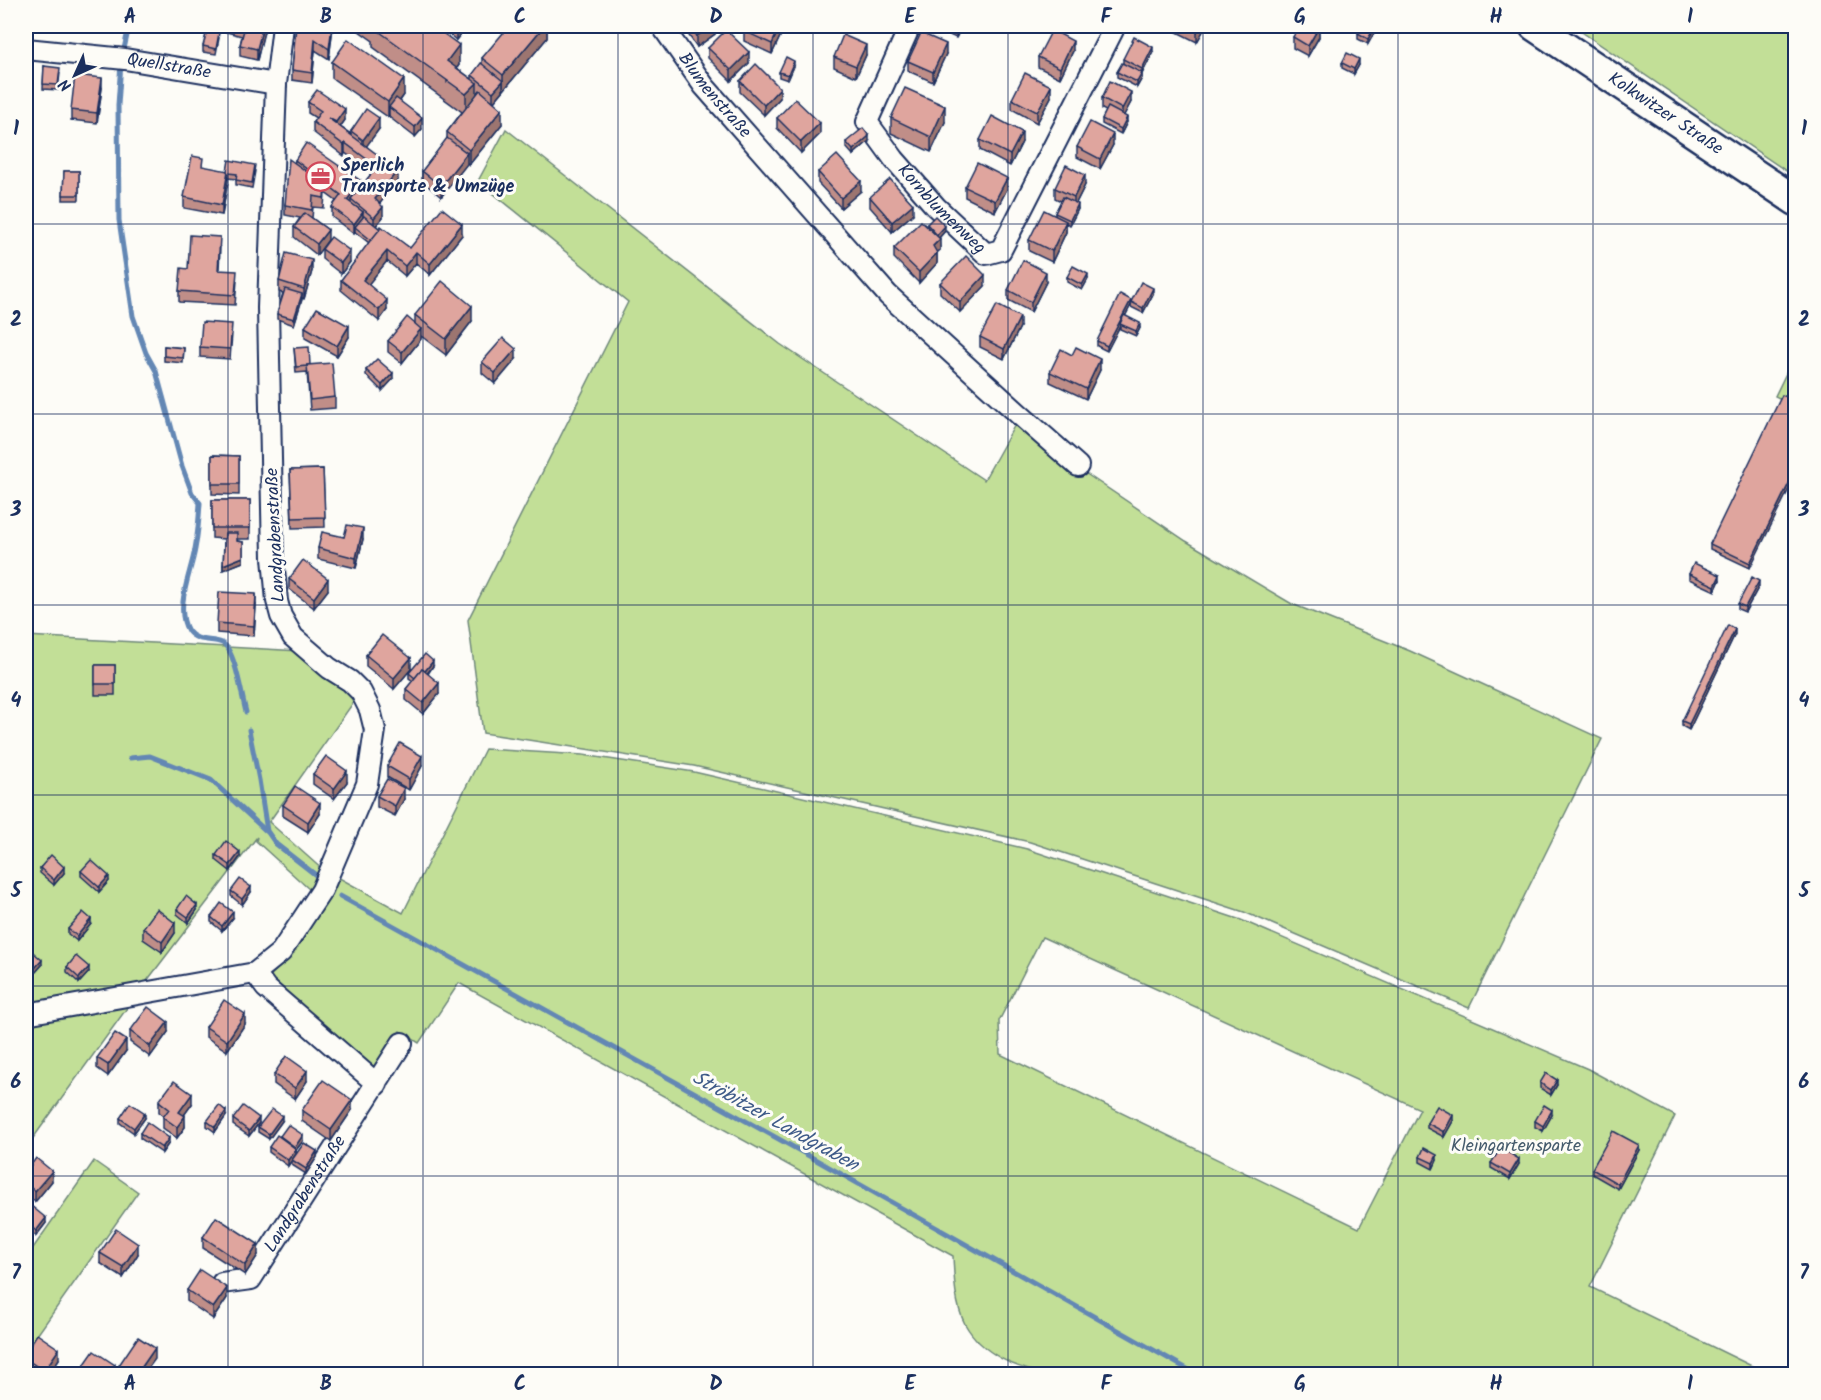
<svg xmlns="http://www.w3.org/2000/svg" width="1821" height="1400" font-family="Kalam,sans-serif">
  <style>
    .green { fill: #c2df97; stroke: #6e877a; stroke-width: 1.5; fill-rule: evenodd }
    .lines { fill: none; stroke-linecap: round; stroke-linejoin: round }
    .stream { stroke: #6387b4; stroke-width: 5 }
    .street-casing { stroke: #1b2f5e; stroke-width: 24 }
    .secondary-casing { stroke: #1b2f5e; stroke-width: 33 }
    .street { stroke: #fdfcf7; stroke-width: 20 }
    .secondary { stroke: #fdfcf7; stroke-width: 28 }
    .wall { fill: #c08e88; stroke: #1b2f5e; stroke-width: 1.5 }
    .shaded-wall { fill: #9c746f; stroke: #1b2f5e; stroke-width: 1.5 }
    .building { fill: #dfa59e; stroke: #1b2f5e; stroke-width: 1.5 }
    .grid { fill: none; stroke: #1b2f5e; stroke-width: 1.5; stroke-opacity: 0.55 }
    .labels { text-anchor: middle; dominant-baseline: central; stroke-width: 6; stroke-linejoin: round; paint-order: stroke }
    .street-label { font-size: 18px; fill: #1b2f5e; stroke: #fdfcf7 }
    .poi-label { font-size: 18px; font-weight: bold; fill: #1b2f5e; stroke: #fdfcf7; text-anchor: start }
    .park-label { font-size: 18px; fill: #455b6c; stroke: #fdfcf7 }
    .water-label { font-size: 20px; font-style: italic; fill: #3f5b89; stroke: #fdfcf7 }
    .neatline { fill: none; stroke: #1b2f5e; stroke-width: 2 }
    .grid-label { font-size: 20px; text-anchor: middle; font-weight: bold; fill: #1b2f5e }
  </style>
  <rect width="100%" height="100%" fill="#fdfcf7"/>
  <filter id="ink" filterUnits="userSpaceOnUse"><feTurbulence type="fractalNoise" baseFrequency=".0167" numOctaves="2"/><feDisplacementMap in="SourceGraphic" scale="12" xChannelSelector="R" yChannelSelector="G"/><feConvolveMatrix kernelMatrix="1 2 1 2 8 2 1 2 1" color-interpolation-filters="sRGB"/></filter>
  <g filter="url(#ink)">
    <g class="green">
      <polygon points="1573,26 1795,26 1796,138 1791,148 1795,150 1795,177"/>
      <polygon points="506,129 780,344 984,480 1017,421 1082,471 1186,541 1292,604 1410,651 1602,739 1469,1008 1244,912 1030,842 694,766 483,733 468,620 628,302 478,181"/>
      <polygon points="1792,361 1795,363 1795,406 1775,396"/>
      <polygon points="26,636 300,651 358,696 269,822 324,871 310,890 256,841 257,837 140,990 26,1148"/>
      <path d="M485 749 583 755 694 772 1027 849 1241 920 1588 1069 1675 1116 1590 1287 1768 1374H1144C1136 1371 1106 1374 1094 1374 1080 1374 1063 1376 1049 1374 1017 1370 981 1353 965 1324 955 1305 954 1277 953 1256L459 983 419 1043 400 1031 375 1068 268 978 289 958 334 875 403 913ZM1042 937 1420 1109 1359 1228 1000 1054 999 1021Z"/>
      <polygon points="94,1161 138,1192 26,1351 26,1258"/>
    </g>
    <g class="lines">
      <g class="stream">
        <path d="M129 26 121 63 118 105 119 220 133 316 146 353 156 371 182 466 192 493 200 503C199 519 198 534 195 549 191 573 174 608 188 631 197 643 211 638 222 643 235 648 242 698 246 712"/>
        <polyline points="249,730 259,780 267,831 276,844 317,876"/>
        <polyline points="130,758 150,756 211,780 266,831"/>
        <polyline points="340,896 811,1157 1196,1374"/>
      </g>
      <defs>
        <g id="street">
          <path id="s1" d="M662 26 704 86 888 295 1020 415 1078 466"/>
          <path id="s2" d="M910 26 867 122 894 159 936 207 986 254 1001 250 1113 30 1111 26"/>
          <path id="s3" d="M26 49 125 59 276 84"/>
          <polyline points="255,973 266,988 377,1084"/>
          <polyline points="26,1014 255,973 281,952 322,890 367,784 375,730 370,710 361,692 350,681 329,668 293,637 281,616 277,601 273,558 268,308 276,84 283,26"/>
          <path id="s4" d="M222 1283 251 1279 402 1043"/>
        </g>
        <g id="secondary">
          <path id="s5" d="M1534 26 1796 201"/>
        </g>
      </defs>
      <use href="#street" class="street-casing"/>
      <use href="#secondary" class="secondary-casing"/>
      <use href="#street" class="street"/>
      <use href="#secondary" class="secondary"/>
    </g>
    <g class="wall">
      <polygon points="28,26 53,26 52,28"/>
      <polygon points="203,26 265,26 257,60 240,56 240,45 242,36"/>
      <polygon points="296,26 333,26 329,59 315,50 312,83 292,80 292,70"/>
      <polygon points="352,26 433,26 459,65 457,68 472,79 472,75 482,64 482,58 547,26 547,38 494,102 502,124 469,165 467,163 441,197 422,181 422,171 447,139 447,132 462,112 373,47 373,41"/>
      <polygon points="439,26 465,26 465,29 456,40"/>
      <polygon points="682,26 715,26 715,34 697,47"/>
      <polygon points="785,26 772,54 744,41 744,31"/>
      <polygon points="932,26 962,26 956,38 932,27"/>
      <polygon points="1171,26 1206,26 1197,42 1171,29"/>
      <polygon points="1318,26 1319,37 1308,56 1293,48 1293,37"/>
      <polygon points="1378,26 1368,44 1358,39 1358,33"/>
      <polygon points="219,38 216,54 203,52 203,46"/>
      <polygon points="708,48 749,63 731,81 708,58"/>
      <polygon points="1073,51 1060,78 1038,67 1038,57"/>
      <polygon points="1153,52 1142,74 1142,78 1137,87 1117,77 1117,72 1123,64 1123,59"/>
      <polygon points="946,54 933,82 908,71 908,61"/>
      <polygon points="866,55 856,77 834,67 834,57"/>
      <polygon points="332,62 404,95 400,101 422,129 415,137 389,117 389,116 388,117 332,78"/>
      <polygon points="1342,63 1359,65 1354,74 1342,68"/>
      <polygon points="44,66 60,73 58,90 43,89"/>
      <polygon points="794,66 788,80 779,77 779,72"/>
      <polygon points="740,81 780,98 764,115 740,92"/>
      <polygon points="102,88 97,123 71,120 71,110"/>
      <polygon points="1051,97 1037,123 1012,109 1012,99"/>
      <polygon points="1102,98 1131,102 1124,115 1127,122 1121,134 1102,124 1102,119 1106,111 1102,109"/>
      <polygon points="308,102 345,120 340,127 351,134 351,131 379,129 366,146 382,160 398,180 380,203 383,217 376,226 410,248 462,235 430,275 416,263 405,276 387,261 368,284 387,310 379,321 341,290 341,280 369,243 355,232 354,234 332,217 332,207 336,201 325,193 324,208 313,207 312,218 328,230 317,255 294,237 294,227 300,218 285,215 285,205 295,160 361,187 372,173 345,153 344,156 313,132 313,122 316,118 308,113"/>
      <polygon points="777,118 820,134 801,153 777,128"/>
      <polygon points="891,118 945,122 931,152 891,133"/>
      <polygon points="980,140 1022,142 1010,166 980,150"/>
      <polygon points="869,141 853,155 846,147 846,142"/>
      <polygon points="1113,145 1100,169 1077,157 1077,147"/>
      <polygon points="203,167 227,171 255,171 252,188 236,185 236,179 228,178 222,215 184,208 184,197"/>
      <polygon points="64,171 79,171 79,200 63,200"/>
      <polygon points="818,172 861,191 841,208 818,183"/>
      <polygon points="1085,185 1076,203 1078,209 1070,225 1066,223 1066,232 1052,262 1029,251 1029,240 1055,216 1055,213 1061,201 1055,198 1055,188"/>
      <polygon points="965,187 1007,189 995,212 965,197"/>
      <polygon points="870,197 913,214 892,232 870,207"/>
      <polygon points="927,224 945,231 939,238 940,250 937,252 937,263 919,283 894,258 894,248 927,227"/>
      <polygon points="220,248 219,270 237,281 235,305 179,302 179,291 188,269"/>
      <polygon points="322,249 350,262 341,274 322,259"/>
      <polygon points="312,271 304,299 302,298 294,325 277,319 277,314 283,293 279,292 279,281"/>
      <polygon points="1067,277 1088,279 1082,290 1067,282"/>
      <polygon points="1046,282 1031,312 1008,300 1008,290"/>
      <polygon points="940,283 985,286 960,312 940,293"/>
      <polygon points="1153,294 1143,313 1131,307 1131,302"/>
      <polygon points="1131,305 1125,316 1140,328 1136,336 1120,329 1120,325 1107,351 1097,346 1097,341"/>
      <polygon points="415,315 472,321 446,355 421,336 421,339 402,363 388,352 388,341 415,324"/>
      <polygon points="305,327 349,337 337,356 305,338"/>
      <polygon points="1020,327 1004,359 980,347 980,337"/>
      <polygon points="232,334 230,359 200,357 200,347"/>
      <polygon points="164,346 184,348 183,363 164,361"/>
      <polygon points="294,348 310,365 335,397 335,408 310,410 307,372 296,373"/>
      <polygon points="1796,349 1796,363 1792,361 1792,356"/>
      <polygon points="516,359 495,384 482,373 482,362"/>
      <polygon points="366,370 393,379 382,391 366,375"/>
      <polygon points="1100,370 1086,399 1050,382 1050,372"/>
      <polygon points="1796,401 1750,568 1710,549 1710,544"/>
      <polygon points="212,455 239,456 239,495 212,494"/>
      <polygon points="323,469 325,527 292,528 290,470"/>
      <polygon points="212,500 250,500 250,539 237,539 237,541 243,542 243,562 223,570 224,539 212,538"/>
      <polygon points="344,537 363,539 356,568 318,559 318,548"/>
      <polygon points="1689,574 1720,580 1715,591 1689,579"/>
      <polygon points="289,579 328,590 314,608 289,589"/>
      <polygon points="1759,586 1745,612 1738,609 1738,604"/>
      <polygon points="256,605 254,636 217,633 217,623"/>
      <polygon points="1735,634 1689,730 1682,726 1682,721"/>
      <polygon points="366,655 411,669 394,689 366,666"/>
      <rect x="95" y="665" width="20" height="30"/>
      <polygon points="433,666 428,674 439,694 423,714 406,700 406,689 413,681 409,678 409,673"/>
      <polygon points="387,766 422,766 409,790 387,777"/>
      <polygon points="313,774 347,782 334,799 313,784"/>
      <polygon points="377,796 404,799 395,816 377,807"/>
      <polygon points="283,805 320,814 308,832 283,816"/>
      <polygon points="216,855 240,857 230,871 216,860"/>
      <polygon points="40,868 64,873 54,885 40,873"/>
      <polygon points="81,871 109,881 99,892 81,876"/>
      <polygon points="231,891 251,892 242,905 231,896"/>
      <polygon points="177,909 197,910 188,923 177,914"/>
      <polygon points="211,917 233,918 222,931 211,922"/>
      <polygon points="91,924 77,941 68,934 68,929"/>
      <polygon points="143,928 175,933 162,952 143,939"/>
      <polygon points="26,949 42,965 33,975 26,969"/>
      <polygon points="67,967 89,972 79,983 67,972"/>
      <polygon points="245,1024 227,1051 206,1037 206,1027"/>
      <polygon points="130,1031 168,1032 150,1057 130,1042"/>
      <polygon points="126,1051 108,1076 97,1068 97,1058"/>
      <polygon points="274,1074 307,1081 295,1099 274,1084"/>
      <polygon points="1540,1083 1557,1085 1551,1095 1540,1088"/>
      <polygon points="159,1101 192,1104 184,1115 185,1127 177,1138 163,1128 163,1117 164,1116 159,1112"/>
      <polygon points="302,1110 352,1110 331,1141 302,1121"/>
      <polygon points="1552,1115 1543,1131 1535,1127 1535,1121"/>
      <polygon points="226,1116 215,1132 207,1126 207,1121"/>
      <polygon points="120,1118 145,1118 134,1133 120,1123"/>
      <polygon points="233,1119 259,1123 249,1136 233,1125"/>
      <polygon points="282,1121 269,1139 258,1132 258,1127"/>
      <polygon points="1453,1121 1444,1137 1427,1128 1427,1123"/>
      <polygon points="140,1133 169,1143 162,1153 140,1138"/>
      <polygon points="280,1136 303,1141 296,1150 296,1154 317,1157 306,1174 292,1165 292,1160 288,1166 269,1152 269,1147 280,1138"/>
      <polygon points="1639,1150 1618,1189 1592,1174 1592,1169"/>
      <polygon points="1420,1157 1437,1160 1433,1169 1420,1162"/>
      <polygon points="1491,1163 1519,1164 1510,1179 1491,1168"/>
      <polygon points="26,1172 52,1181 35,1202 26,1194"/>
      <polygon points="26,1211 46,1223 36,1236 26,1228"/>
      <polygon points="203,1237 258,1255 245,1275 203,1248"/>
      <polygon points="100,1253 138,1254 123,1278 100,1263"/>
      <polygon points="187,1290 227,1298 213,1319 187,1301"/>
      <polygon points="26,1352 59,1359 49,1374 33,1374 26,1369"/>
    </g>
    <g class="shaded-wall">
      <polygon points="263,26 265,26 265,28 257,60 257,49"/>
      <polygon points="332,26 333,26 329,59 329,49"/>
      <polygon points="459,26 465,26 465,29 456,40 456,29"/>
      <polygon points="544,26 547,26 547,38 503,91 503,75"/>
      <polygon points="712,26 715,26 715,34 697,47 697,36"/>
      <polygon points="780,26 785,26 772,54 772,44"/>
      <polygon points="957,26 962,26 956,38 956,27"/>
      <polygon points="1200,26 1206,26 1197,42 1197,32"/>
      <polygon points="1375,26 1378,26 1368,44 1368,39"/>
      <polygon points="1319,27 1319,37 1308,56 1308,46"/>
      <polygon points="315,39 315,50 312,83 312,73"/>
      <polygon points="1073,41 1073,51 1060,78 1060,68"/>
      <polygon points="946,44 946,54 933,82 933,72"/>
      <polygon points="459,45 459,65 447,82 447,61"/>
      <polygon points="866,45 866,55 856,77 856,66"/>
      <polygon points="1153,47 1153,52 1142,74 1142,69"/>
      <polygon points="749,52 749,63 731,81 731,70"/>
      <polygon points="1359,59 1359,65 1354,74 1354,69"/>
      <polygon points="794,61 794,66 788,80 788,75"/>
      <polygon points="1142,73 1142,78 1137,87 1137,82"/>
      <polygon points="102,78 102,88 97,123 97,113"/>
      <polygon points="404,79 404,95 393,110 389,107 389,116 388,117 388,102"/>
      <polygon points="503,81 503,91 493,103 493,92"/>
      <polygon points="477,83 477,103 466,115 466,94"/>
      <polygon points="1051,86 1051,97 1037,123 1037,112"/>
      <polygon points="780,88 780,98 764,115 764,105"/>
      <polygon points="1131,92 1131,102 1122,119 1122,109"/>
      <polygon points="945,106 945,122 931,152 931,137"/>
      <polygon points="345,109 345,120 336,133 336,122"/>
      <polygon points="502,109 502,124 469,165 469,150"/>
      <polygon points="1127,117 1127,122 1121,134 1121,129"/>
      <polygon points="379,118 379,129 363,151 363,140"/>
      <polygon points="422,118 422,129 415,137 415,127"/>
      <polygon points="820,123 820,134 801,153 801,142"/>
      <polygon points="1022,132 1022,142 1010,166 1010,155"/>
      <polygon points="1113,134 1113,145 1100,169 1100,159"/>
      <polygon points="869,136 869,141 853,155 853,150"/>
      <polygon points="345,143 345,153 344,156 344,145"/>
      <polygon points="467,153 467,164 441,197 441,186"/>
      <polygon points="398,170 398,180 375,210 375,199"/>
      <polygon points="228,171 228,182 222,215 222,205"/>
      <polygon points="1085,175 1085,185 1074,207 1074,197"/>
      <polygon points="1007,178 1007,189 995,212 995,201"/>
      <polygon points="361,181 361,192 351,199 351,205 347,200"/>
      <polygon points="861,181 861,191 841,208 841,198"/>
      <polygon points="913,204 913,214 892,232 892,222"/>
      <polygon points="1078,204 1078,209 1070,225 1070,220"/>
      <polygon points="383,207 383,217 374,228 374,218"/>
      <polygon points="363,212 363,222 355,227 355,232 354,234 354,224"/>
      <polygon points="1066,221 1066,232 1052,262 1052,251"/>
      <polygon points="462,224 462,235 430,275 430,264"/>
      <polygon points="945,226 945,231 937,240 937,235"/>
      <polygon points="328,230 328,240 317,255 317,244"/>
      <polygon points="940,239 940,250 933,257 933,246"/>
      <polygon points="350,251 350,262 341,274 341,263"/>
      <polygon points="387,251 387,261 363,291 363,280"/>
      <polygon points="416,252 416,263 405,276 405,266"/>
      <polygon points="937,253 937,263 919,283 919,272"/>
      <polygon points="312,260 312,271 304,299 304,289"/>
      <polygon points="1046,272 1046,282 1031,312 1031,302"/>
      <polygon points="1088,274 1088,279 1082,290 1082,285"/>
      <polygon points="985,275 985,286 960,312 960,302"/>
      <polygon points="1153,288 1153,294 1143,313 1143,308"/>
      <polygon points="302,294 302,300 294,325 294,319"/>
      <polygon points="387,300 387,310 379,321 379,310"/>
      <polygon points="1131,300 1131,305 1107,351 1107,346"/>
      <polygon points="472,306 472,321 446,355 446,339"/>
      <polygon points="1020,317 1020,327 1004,359 1004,349"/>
      <polygon points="1140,323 1140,328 1136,336 1136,331"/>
      <polygon points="349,326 349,337 337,356 337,346"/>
      <polygon points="421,329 421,339 402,363 402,352"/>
      <polygon points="516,349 516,359 495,384 495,373"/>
      <polygon points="1100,359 1100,370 1086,399 1086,389"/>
      <polygon points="393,373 393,379 382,391 382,385"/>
      <polygon points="1796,469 1796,475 1750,568 1750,563"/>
      <polygon points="363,528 363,539 356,568 356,558"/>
      <polygon points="243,557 243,562 223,570 223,565"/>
      <polygon points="1720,575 1720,580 1715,591 1715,586"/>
      <polygon points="328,579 328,590 314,608 314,598"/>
      <polygon points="1759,581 1759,586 1745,612 1745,607"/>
      <polygon points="256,594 256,605 254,636 254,626"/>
      <polygon points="1735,629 1735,634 1689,730 1689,724"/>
      <polygon points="411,658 411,669 394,689 394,678"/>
      <polygon points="433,661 433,666 418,685 418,680"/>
      <polygon points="439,683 439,694 423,714 423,703"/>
      <polygon points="422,756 422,766 409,790 409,779"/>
      <polygon points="347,771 347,782 334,799 334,789"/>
      <polygon points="404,788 404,799 395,816 395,806"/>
      <polygon points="320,803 320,814 308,832 308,822"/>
      <polygon points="240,852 240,857 230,871 230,865"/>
      <polygon points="64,867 64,873 54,885 54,880"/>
      <polygon points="109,876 109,881 99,892 99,887"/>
      <polygon points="251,887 251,892 242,905 242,899"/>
      <polygon points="197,905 197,910 188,923 188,917"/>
      <polygon points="233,912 233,918 222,931 222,926"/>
      <polygon points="91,919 91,924 77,941 77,936"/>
      <polygon points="175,923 175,933 162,952 162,942"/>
      <polygon points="42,960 42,965 33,975 33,970"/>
      <polygon points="89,967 89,972 79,983 79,978"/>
      <polygon points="245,1014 245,1024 227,1051 227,1041"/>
      <polygon points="168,1022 168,1032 150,1057 150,1046"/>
      <polygon points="126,1040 126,1051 108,1076 108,1065"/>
      <polygon points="307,1071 307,1081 295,1099 295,1088"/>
      <polygon points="1557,1080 1557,1085 1551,1095 1551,1090"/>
      <polygon points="192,1094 192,1104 179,1122 179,1112"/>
      <polygon points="352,1100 352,1110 331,1141 331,1130"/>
      <polygon points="1552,1110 1552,1115 1543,1131 1543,1126"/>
      <polygon points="226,1111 226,1116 215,1132 215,1127"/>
      <polygon points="145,1113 145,1118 134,1133 134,1128"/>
      <polygon points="1453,1115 1453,1121 1444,1137 1444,1132"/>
      <polygon points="185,1116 185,1127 177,1138 177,1127"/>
      <polygon points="282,1116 282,1121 269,1139 269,1134"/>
      <polygon points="259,1118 259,1123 249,1136 249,1131"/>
      <polygon points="303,1135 303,1141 296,1150 296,1154 288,1166 288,1160 295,1151 295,1147"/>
      <polygon points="169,1138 169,1143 162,1153 162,1148"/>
      <polygon points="1639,1145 1639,1150 1618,1189 1618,1184"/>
      <polygon points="317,1151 317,1157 306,1174 306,1169"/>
      <polygon points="1437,1155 1437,1160 1433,1169 1433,1163"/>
      <polygon points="1519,1159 1519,1164 1510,1179 1510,1174"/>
      <polygon points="52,1171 52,1181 35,1202 35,1191"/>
      <polygon points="46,1218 46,1223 36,1236 36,1231"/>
      <polygon points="138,1244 138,1254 123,1278 123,1267"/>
      <polygon points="258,1244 258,1255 245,1275 245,1265"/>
      <polygon points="227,1288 227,1298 213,1319 213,1308"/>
      <polygon points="155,1348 155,1359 144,1374 137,1374"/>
      <polygon points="59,1349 59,1359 49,1374 44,1374 44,1371"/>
      <polygon points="115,1365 115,1374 109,1374"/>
    </g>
    <g class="building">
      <polygon points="243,26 263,26 257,49 240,45 245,26"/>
      <polygon points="296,26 332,26 329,49 315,39 312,73 292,70"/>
      <polygon points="374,26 433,26 459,45 447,61 477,83 466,94 373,27"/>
      <polygon points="451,26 459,26 456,29"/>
      <polygon points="509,26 544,26 503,75 482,58"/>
      <polygon points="689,26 712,26 697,36"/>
      <polygon points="747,26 780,26 772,44 744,31"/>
      <polygon points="1185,26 1200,26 1197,32"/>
      <polygon points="1299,26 1317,26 1319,27 1308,46 1293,37"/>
      <polygon points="1362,26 1375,26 1368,39 1358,33"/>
      <polygon points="207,30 219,33 216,49 203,46"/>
      <polygon points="726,30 749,52 731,70 708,48"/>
      <polygon points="1052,30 1073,41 1060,68 1038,57"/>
      <polygon points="921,33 946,44 933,72 908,61"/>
      <polygon points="843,35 866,45 856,66 834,57"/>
      <polygon points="1134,37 1153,47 1142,69 1123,59"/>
      <polygon points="348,39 404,79 388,102 332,62"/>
      <polygon points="1347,53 1359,59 1354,69 1342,63"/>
      <polygon points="786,57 794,61 788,75 779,72"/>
      <polygon points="481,63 503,81 493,92 472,75"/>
      <polygon points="1122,63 1142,73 1137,82 1117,72"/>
      <polygon points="756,64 780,88 764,105 740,81"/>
      <polygon points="44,66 60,68 58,85 43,84"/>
      <polygon points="1025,73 1051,86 1037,112 1012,99"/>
      <polygon points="75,75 102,78 97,113 71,110"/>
      <polygon points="1110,81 1131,92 1122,109 1102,98"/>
      <polygon points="905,88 945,106 931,137 891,118"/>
      <polygon points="317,90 345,109 336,122 328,118 382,158 376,166 345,143 344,145 313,122 321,111 308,102"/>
      <polygon points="480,90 502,109 469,150 447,132"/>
      <polygon points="396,98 422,118 415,127 389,107"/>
      <polygon points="795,99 820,123 801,142 777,118"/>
      <polygon points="1108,107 1127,117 1121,129 1102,119"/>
      <polygon points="366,109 379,118 363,140 351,131"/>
      <polygon points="992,116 1022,132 1010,155 980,140"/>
      <polygon points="1090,122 1113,134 1100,159 1077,147"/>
      <polygon points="863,128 869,136 853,150 846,142"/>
      <polygon points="447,138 467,153 441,186 422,171"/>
      <polygon points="306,143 361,181 347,200 363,212 354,224 332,207 341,195 295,160"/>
      <polygon points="837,155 861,181 841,198 818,172"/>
      <polygon points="192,156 203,158 202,166 228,171 222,205 184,197"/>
      <polygon points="384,158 398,170 375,199 383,207 374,218 351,199"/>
      <polygon points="289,159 314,177 314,185 325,186 324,198 313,196 312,210 285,205"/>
      <polygon points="229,160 255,165 252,183 236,180 237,174 228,173 227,171"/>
      <polygon points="977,163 1007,178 995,201 965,187"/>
      <polygon points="1066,165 1085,175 1074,197 1055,188"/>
      <polygon points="64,171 79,171 79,195 63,195"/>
      <polygon points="890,179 913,204 892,222 870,197"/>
      <polygon points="1063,197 1078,204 1070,220 1055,213"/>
      <polygon points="442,208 462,224 430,264 416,252 405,266 387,251 363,280 387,300 379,310 341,280 381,226 410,248"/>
      <polygon points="1044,210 1066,221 1052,251 1029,240"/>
      <polygon points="305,213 328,230 317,244 294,227"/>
      <polygon points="364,216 380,229 371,240 355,227"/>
      <polygon points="935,216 945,226 937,235 927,224"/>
      <polygon points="921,221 940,239 933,246 937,253 919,272 894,248"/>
      <polygon points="190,235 220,237 218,270 237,271 235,295 179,291 181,268 188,269"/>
      <polygon points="331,237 350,251 341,263 322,249"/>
      <polygon points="286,253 312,260 304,289 279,281"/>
      <polygon points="966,256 985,275 960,302 940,283"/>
      <polygon points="1023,260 1046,272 1031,302 1008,290"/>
      <polygon points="1073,266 1088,274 1082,285 1067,277"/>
      <polygon points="442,281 472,306 446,339 415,315"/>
      <polygon points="1141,282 1153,288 1143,308 1131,302"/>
      <polygon points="285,289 302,294 294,319 277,314"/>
      <polygon points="1120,294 1131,300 1107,346 1097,341"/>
      <polygon points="997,305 1020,317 1004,349 980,337"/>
      <polygon points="317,308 349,326 337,346 305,327"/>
      <polygon points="1124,315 1140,323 1136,331 1120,324"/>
      <polygon points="407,317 421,329 402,352 388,341"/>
      <polygon points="202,322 232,324 230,349 200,347"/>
      <polygon points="503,338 516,349 495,373 482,362"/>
      <polygon points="164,346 184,348 183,358 164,356"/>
      <polygon points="309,347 310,365 307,365 307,366 296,367 294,348"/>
      <polygon points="1076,347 1100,359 1086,389 1050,372 1061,349 1072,355"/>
      <polygon points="1796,349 1796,358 1792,356"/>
      <polygon points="377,359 393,373 382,385 366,370"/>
      <polygon points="332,363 335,397 310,400 307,365"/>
      <polygon points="1782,395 1796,401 1796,469 1750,563 1710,544"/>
      <polygon points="212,455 239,456 239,484 212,484"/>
      <polygon points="323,469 325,517 292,518 290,470"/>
      <rect x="212" y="500" width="38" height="28"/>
      <polygon points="347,525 363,528 356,558 318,548 322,532 344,537"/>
      <polygon points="225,533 237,533 237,541 243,542 243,557 223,565"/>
      <polygon points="303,560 328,579 314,598 289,579"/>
      <polygon points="1694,563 1720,575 1715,586 1689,574"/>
      <polygon points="1752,577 1759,581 1745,607 1738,604"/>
      <polygon points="219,592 256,594 254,626 217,623"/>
      <polygon points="1728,625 1735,629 1689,724 1682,721"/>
      <polygon points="382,635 411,658 394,678 366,655"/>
      <polygon points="425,654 433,661 425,671 422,669 415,678 409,673"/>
      <rect x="95" y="665" width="20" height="19"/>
      <polygon points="422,669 439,683 423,703 406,689"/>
      <polygon points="400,743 422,756 409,779 387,766"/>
      <polygon points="326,756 347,771 334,789 313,774"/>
      <polygon points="387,779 404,788 395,806 377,796"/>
      <polygon points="295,786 320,803 308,822 283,805"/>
      <polygon points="226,841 240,852 230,865 216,855"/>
      <polygon points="51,855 64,867 54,880 40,868"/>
      <polygon points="91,860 109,876 99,887 81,871"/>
      <polygon points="240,879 251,887 242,899 231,891"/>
      <polygon points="186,896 197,905 188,917 177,909"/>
      <polygon points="221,903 233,912 222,926 211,917"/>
      <polygon points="157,909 175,923 162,942 143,928"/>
      <polygon points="83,912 91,919 77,936 68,929"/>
      <polygon points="27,947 42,960 33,970 26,964 26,949"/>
      <polygon points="76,956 89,967 79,978 67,967"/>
      <polygon points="224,1000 245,1014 227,1041 206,1027"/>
      <polygon points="148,1007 168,1022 150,1046 130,1031"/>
      <polygon points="115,1033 126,1040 108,1065 97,1058"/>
      <polygon points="286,1056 307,1071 295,1088 274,1074"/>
      <polygon points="1546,1073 1557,1080 1551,1090 1540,1083"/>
      <polygon points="323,1080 352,1100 331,1130 302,1110"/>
      <polygon points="174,1081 192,1094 179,1112 185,1116 177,1127 163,1117 169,1109 159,1101"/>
      <polygon points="130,1103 145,1113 134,1128 120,1118"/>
      <polygon points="219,1105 226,1111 215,1127 207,1121"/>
      <polygon points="1544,1105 1552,1110 1543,1126 1535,1121"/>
      <polygon points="243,1106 259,1118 249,1131 233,1119"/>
      <polygon points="1437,1106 1453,1115 1444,1132 1427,1123"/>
      <polygon points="272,1109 282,1116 269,1134 258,1127"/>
      <polygon points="147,1122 169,1138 162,1148 140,1133"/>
      <polygon points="288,1125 303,1135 295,1147 280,1136"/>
      <polygon points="1613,1131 1639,1145 1618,1184 1592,1169"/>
      <polygon points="277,1135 296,1149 288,1160 269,1147"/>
      <polygon points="304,1143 317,1151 306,1169 292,1160"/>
      <polygon points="1424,1148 1437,1155 1433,1163 1420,1157"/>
      <polygon points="1501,1148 1519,1159 1510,1174 1491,1163"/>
      <polygon points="36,1158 52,1171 35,1191 26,1184 26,1172"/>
      <polygon points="30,1205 46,1218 36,1231 26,1222 26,1211"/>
      <polygon points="216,1217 258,1244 245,1265 203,1237"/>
      <polygon points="116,1229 138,1244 123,1267 100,1253"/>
      <polygon points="200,1270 227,1288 213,1308 187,1290"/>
      <polygon points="37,1334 59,1349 44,1371 26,1359 26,1352"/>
      <polygon points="138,1337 155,1348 137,1374 113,1374"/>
      <polygon points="94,1351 115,1365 109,1374 78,1374"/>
    </g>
  </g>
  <path class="grid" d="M228 26V1374M423 26V1374M618 26V1374M813 26V1374M1008 26V1374M1203 26V1374M1398 26V1374M1593 26V1374M26 224H1796M26 414H1796M26 605H1796M26 795H1796M26 986H1796M26 1176H1796"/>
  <defs>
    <symbol id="office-ring" viewBox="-11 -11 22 22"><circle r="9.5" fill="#fdfcf7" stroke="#d1495b" stroke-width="1.5"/><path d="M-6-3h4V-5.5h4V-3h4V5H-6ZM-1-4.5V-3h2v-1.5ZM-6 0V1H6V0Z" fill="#d1495b"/></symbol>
  </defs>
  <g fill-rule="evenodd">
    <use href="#office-ring" x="304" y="160" width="33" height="33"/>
  </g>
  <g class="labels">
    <g class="street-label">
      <text stroke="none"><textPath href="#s3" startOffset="144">Quellstraße</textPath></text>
      <text stroke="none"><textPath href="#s1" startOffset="87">Blumenstraße</textPath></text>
      <text stroke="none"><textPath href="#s5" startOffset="158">Kolkwitzer Straße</textPath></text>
      <text stroke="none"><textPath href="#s2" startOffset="220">Kornblumenweg</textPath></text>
      <text transform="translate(276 535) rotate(-93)">Landgrabenstraße</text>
      <text stroke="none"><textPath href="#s4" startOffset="130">Landgrabenstraße</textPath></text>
    </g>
    <g class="poi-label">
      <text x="341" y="166">Sperlich<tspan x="341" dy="21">Transporte &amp; Umzüge</tspan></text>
    </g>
    <g class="park-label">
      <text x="1516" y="1146">Kleingartensparte</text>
    </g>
    <g class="water-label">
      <text transform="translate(775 1122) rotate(29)">Ströbitzer Landgraben</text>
    </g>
  </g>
  <rect width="1821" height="1400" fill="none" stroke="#fdfcf7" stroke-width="66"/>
  <g transform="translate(75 75) rotate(225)" stroke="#fdfcf7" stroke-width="4.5" paint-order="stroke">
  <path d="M0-4.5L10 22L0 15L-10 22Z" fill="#1b2f5e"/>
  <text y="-9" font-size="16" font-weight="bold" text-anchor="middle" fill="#1b2f5e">N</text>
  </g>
  <rect x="33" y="33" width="1755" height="1334" class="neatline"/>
  <g class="grid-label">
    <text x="130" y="23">A</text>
    <text x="326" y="23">B</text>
    <text x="520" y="23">C</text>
    <text x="716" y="23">D</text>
    <text x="910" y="23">E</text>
    <text x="1106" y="23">F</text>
    <text x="1300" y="23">G</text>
    <text x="1496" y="23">H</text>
    <text x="1690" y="23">I</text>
    <text x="16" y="135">1</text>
    <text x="1804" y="135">1</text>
    <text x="16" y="326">2</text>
    <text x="1804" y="326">2</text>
    <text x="16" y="516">3</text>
    <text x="1804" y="516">3</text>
    <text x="16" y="707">4</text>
    <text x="1804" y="707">4</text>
    <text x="16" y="897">5</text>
    <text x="1804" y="897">5</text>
    <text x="16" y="1088">6</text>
    <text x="1804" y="1088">6</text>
    <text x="16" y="1279">7</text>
    <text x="1804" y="1279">7</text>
    <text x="130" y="1390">A</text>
    <text x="326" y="1390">B</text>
    <text x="520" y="1390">C</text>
    <text x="716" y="1390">D</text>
    <text x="910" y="1390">E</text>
    <text x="1106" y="1390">F</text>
    <text x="1300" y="1390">G</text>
    <text x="1496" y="1390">H</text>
    <text x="1690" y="1390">I</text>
  </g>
</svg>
